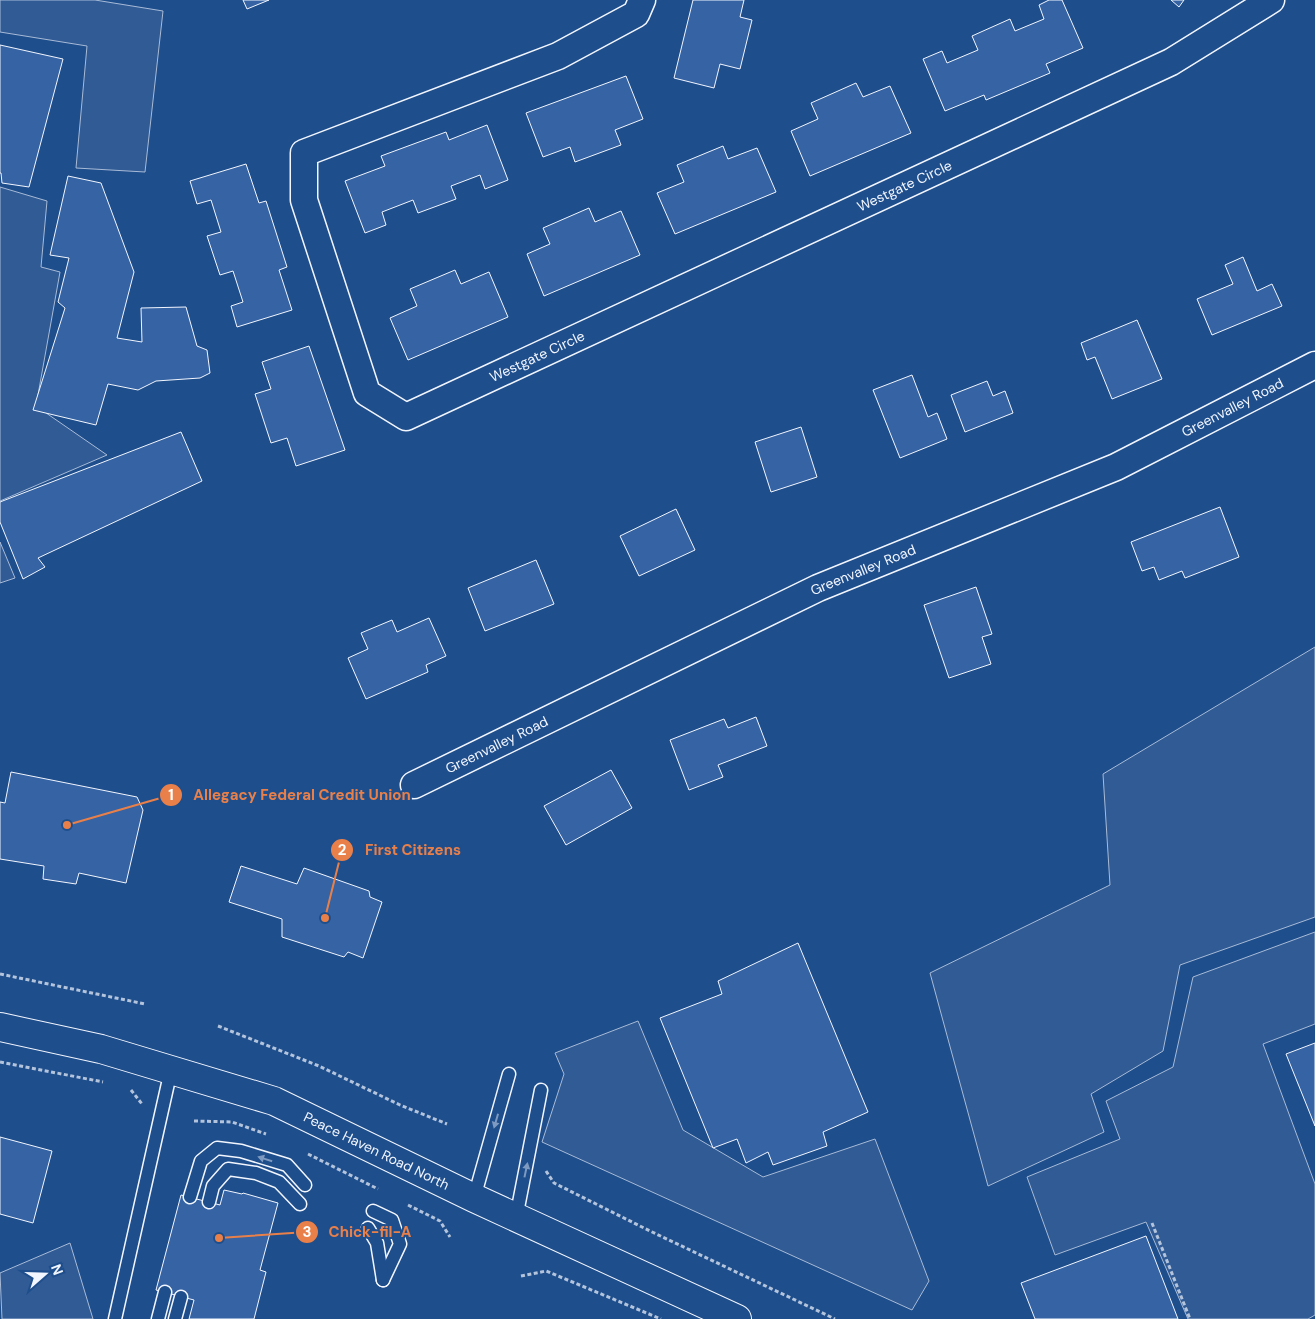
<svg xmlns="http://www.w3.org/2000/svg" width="1315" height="1319" font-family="'DM Sans',sans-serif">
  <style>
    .built { fill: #305b95; stroke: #a8bbd7 }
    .building { fill: #3563a3; stroke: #f2f6ff }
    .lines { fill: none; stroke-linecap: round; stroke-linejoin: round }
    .lane-casing { stroke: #f2f6ff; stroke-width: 15 }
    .street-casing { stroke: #f2f6ff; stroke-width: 29 }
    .secondary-casing { stroke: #f2f6ff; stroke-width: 30 }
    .path { stroke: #b3c4dc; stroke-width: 3; stroke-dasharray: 4 2.5; stroke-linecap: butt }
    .lane { stroke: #1f4e8c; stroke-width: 12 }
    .street { stroke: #1f4e8c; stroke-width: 26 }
    .secondary { stroke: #1f4e8c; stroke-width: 28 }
    .oneway { fill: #7e9ac0 }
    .labels { text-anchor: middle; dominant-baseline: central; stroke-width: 4; stroke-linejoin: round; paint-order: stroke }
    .street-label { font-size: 14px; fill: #f2f6ff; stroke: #1f4e8c }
    .leader { fill: none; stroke: #ea8049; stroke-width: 2 }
    .callout-dot { fill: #ea8049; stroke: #1f4e8c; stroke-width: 2 }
    .mark-label { font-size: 15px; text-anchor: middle; font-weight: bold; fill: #fff }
    .callout-label { font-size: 15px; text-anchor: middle; font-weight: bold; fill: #ea8049; stroke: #1f4e8c; stroke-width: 4; stroke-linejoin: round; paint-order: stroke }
  </style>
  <rect width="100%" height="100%" fill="#1f4e8c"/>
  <g class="built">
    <polygon points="0,0 95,0 163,11 145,172 76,168 87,46 0,32"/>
    <polygon points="0,187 47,201 41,267 60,272 36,406 107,455 0,501"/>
    <polygon points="0,542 15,578 0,583"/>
    <polygon points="1315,647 1315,917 1180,965 1163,1051 1091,1094 1104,1132 988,1186 930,973 1110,885 1103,774"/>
    <polygon points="1315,932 1315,1024 1263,1044 1315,1184 1315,1315 1308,1319 1188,1319 1146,1222 1055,1255 1027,1177 1120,1139 1106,1101 1173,1067 1193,977"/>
    <polygon points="638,1021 683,1130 763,1177 875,1139 929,1281 912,1310 542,1142 564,1074 555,1053"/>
    <polygon points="70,1243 93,1319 2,1319 0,1273"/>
  </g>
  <g class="building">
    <polygon points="243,0 269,0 247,9"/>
    <polygon points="693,0 744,0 740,17 752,20 740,69 720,64 714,88 674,78"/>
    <polygon points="1049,0 1062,0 1083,48 1046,64 1050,73 986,100 984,95 945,111 923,59 942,51 947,63 978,50 972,36 1010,19 1015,31 1044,19 1039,5"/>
    <polygon points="1171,0 1184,0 1179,7"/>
    <polygon points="0,45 63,59 29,187 2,183 1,173 0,173"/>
    <polygon points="626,76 643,119 615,130 621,145 575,162 570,147 543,157 526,113"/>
    <polygon points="856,83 863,97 890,86 911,133 810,176 791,131 818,119 811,103"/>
    <polygon points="487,125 508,180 485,189 480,175 451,186 456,199 418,213 413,200 382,212 386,225 365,233 345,181 385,166 381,156 446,132 449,140"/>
    <polygon points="723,146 728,159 757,148 776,192 675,234 657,193 684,182 677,165"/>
    <polygon points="246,164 259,203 266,201 287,267 279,270 292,310 237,327 231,306 243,302 233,271 220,275 207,236 221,232 211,200 197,204 190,181"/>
    <polygon points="68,176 101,183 134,272 117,338 142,342 141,308 186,307 197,346 207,350 210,373 200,378 156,381 138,390 108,384 96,425 33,410 65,308 58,302 69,258 50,255"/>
    <polygon points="589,208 595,222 621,211 640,255 544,296 527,254 550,244 543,228"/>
    <polygon points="1243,257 1257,291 1272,284 1282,306 1212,335 1197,299 1233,284 1225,265"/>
    <polygon points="455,270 461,284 489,272 508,317 408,360 390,318 417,306 410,289"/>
    <polygon points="1137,320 1162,379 1112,399 1095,357 1087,360 1081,343"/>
    <polygon points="309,346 345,450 296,466 287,438 271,443 255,394 271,389 262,362"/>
    <polygon points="912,375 928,417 937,413 947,439 900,458 873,390"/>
    <polygon points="987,381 993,396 1005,391 1013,413 965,432 951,395"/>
    <polygon points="801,427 817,477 771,492 755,442"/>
    <polygon points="181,432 202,481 38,558 45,567 23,579 0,522 0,502"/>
    <polygon points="1220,507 1239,557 1185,578 1182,571 1159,580 1154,567 1142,571 1131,542"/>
    <polygon points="676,509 695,550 639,576 620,536"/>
    <polygon points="536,560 554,604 485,631 468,588"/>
    <polygon points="976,587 992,634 982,637 991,664 949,678 924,605"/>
    <polygon points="429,618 446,656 426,665 428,672 366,699 348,658 368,649 361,633 392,620 397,632"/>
    <polygon points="756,717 767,746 718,765 723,777 689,790 670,740 724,719 728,728"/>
    <polygon points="611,770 632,808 566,845 544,806"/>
    <polygon points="11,772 137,797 143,810 126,883 79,873 76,884 43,879 44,866 0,859 0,802 5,803"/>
    <polygon points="241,866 297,884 304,868 369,891 370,897 382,902 363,958 348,952 344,957 282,937 282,919 229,902"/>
    <polygon points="798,943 868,1112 823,1132 827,1146 773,1165 768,1152 746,1163 737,1139 713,1148 660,1018 722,994 718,981"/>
    <polygon points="1315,1043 1315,1126 1286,1054"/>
    <polygon points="0,1137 52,1151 33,1223 0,1214"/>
    <polygon points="224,1190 242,1194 243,1193 278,1203 260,1270 266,1272 254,1319 189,1319 194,1300 156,1290 181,1195 220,1205"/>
    <polygon points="1146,1236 1178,1319 1035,1319 1021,1283"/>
  </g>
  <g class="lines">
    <defs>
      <g id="lane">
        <polyline points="190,1197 201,1161 217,1148 241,1151 287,1165 305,1185"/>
        <polyline points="474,1198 509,1074"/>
        <polyline points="209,1202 213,1186 228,1169 256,1173 279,1182 300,1204"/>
        <polyline points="373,1211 392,1220 400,1244 383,1280"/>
        <polyline points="516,1218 541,1090"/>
        <polyline points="368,1228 377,1243 383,1280"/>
        <polyline points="115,1319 171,1070"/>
        <polyline points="158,1319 165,1292"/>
        <polyline points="175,1319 181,1297"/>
      </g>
      <g id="street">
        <path id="s1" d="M642 0 636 14 558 56 304 153V200L367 393 406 417 1171 62 1271 0"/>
        <path id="s2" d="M414 785 818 588 1116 467 1315 365"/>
      </g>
      <g id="secondary">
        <path id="s3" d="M0 1027 101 1049 274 1101 474 1198 737 1319"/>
      </g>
    </defs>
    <use href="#lane" class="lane-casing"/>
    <use href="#street" class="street-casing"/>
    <use href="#secondary" class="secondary-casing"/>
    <g class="path">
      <polyline points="0,974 145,1004"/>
      <polyline points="218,1026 319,1066 400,1105 447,1124"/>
      <polyline points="0,1062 103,1082"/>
      <polyline points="131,1090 142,1104"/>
      <polyline points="194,1121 232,1122 266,1134"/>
      <polyline points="308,1154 378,1189"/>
      <polyline points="546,1171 554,1183 650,1231 835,1319"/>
      <polyline points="408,1205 440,1221 450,1237"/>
      <polyline points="1152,1223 1190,1319"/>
      <polyline points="521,1276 546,1271 661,1319"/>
    </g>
    <use href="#lane" class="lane"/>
    <use href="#street" class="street"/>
    <use href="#secondary" class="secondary"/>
  </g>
  <defs><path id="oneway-solid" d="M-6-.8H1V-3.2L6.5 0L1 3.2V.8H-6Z" transform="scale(1.25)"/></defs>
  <g class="oneway">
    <use href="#oneway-solid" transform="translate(496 1121) rotate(106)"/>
    <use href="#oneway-solid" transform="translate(265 1159) rotate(-163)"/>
    <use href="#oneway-solid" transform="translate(526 1170) rotate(-78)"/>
  </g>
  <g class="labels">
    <g class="street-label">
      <text stroke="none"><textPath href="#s1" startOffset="1221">Westgate Circle</textPath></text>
      <text stroke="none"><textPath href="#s1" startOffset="816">Westgate Circle</textPath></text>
      <text stroke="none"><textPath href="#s2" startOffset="902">Greenvalley Road</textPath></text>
      <text stroke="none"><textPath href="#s2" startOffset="498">Greenvalley Road</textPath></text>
      <text stroke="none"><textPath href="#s2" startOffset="92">Greenvalley Road</textPath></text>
      <text stroke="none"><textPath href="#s3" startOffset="398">Peace Haven Road North</textPath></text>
    </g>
  </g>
  <path class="leader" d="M67 825L171 795M325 918L342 850M219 1238L307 1232"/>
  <g class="callout-dot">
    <circle cx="67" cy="825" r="5"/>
    <circle cx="325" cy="918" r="5"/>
    <circle cx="219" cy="1238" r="5"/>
    <circle cx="171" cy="795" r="12"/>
    <circle cx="342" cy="850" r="12"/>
    <circle cx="307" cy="1232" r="12"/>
  </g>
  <g class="mark-label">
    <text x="171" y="800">1</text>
    <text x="342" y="855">2</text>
    <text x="307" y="1237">3</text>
  </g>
  <g class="callout-label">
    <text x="302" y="800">Allegacy Federal Credit Union</text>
    <text x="413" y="855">First Citizens</text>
    <text x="370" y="1237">Chick-fil-A</text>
  </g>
  <g transform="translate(45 1274) rotate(70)" stroke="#1f4e8c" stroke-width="4" paint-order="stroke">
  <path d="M0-4L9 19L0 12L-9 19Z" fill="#f2f6ff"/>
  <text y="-8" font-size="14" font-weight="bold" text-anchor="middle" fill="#f2f6ff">N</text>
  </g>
</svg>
